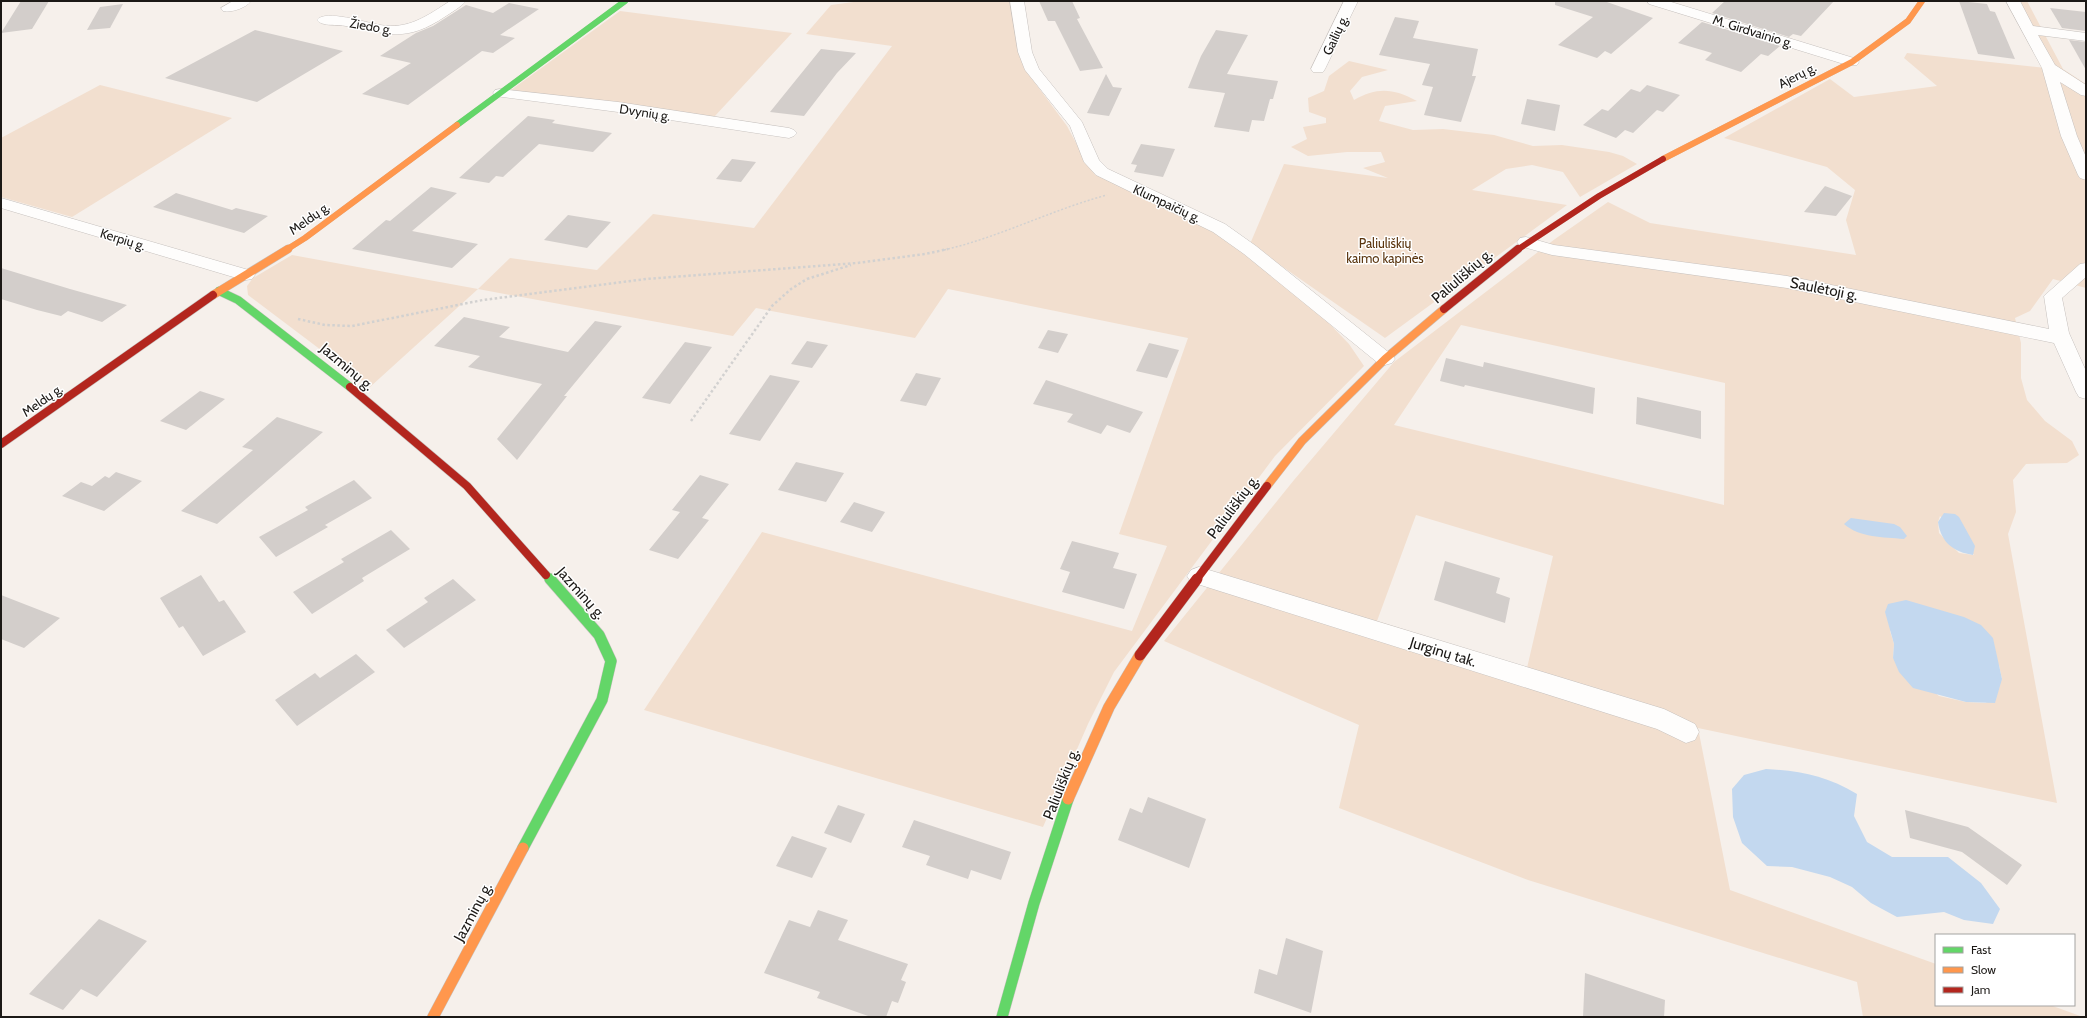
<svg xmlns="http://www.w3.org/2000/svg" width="2087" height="1018" font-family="Cabin,sans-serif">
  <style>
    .green { fill: #f2dfcf; fill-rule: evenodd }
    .water { fill: #c3d8ef }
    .building { fill: #d3cecb }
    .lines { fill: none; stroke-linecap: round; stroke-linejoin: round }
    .street-casing { stroke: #c6c1be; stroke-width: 1 }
    .fast-far2-casing { stroke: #c6c1be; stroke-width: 6 }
    .fast-far1-casing { stroke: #c6c1be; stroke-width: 9 }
    .fast-casing { stroke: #c6c1be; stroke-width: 12 }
    .slow-far2-casing { stroke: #c6c1be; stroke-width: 6 }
    .slow-far1-casing { stroke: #c6c1be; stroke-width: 9 }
    .slow-casing { stroke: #c6c1be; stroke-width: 12 }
    .jam-far2-casing { stroke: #c6c1be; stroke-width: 6 }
    .jam-far1-casing { stroke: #c6c1be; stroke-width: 9 }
    .jam-casing { stroke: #c6c1be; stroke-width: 12 }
    .path-far1 { stroke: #d2d1d0; stroke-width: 1.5; stroke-dasharray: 2 2; stroke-linecap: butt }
    .path { stroke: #d2d1d0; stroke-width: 2.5; stroke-dasharray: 2.5 2.5; stroke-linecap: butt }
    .street { fill: #fefdfc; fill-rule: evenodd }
    .fast-far2 { stroke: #63d668; stroke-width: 6 }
    .fast-far1 { stroke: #63d668; stroke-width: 8 }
    .fast { stroke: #63d668; stroke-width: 11 }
    .slow-far2 { stroke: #ff974d; stroke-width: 6 }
    .slow-far1 { stroke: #ff974d; stroke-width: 8 }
    .slow { stroke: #ff974d; stroke-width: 11 }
    .jam-far2 { stroke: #b3261e; stroke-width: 6 }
    .jam-far1 { stroke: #b3261e; stroke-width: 8 }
    .jam { stroke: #b3261e; stroke-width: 11 }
    .labels { text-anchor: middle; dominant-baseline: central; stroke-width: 3; stroke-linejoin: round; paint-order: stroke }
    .far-street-label { font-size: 13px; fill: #1c1916; stroke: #fff }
    .far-park-label { font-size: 13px; fill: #5b3610; stroke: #fff }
    .street-label { font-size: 15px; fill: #1c1916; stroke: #fff }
  </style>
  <rect width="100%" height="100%" fill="#f6f0eb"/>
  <g class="green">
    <polygon points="861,1 1012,1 1018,48 1024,68 1067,126 1084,158 1210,229 1236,246 1323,317 1349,344 1364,366 1275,456 1114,672 1088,724 1043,827 644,710 762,532 1132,631 1167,546 1119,534 1188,338 948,289 915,338 756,308 733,336 478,289 370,387 248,295 247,286 253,278 292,255 478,289 510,258 597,270 653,214 754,228 892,46 806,34 831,5"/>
    <path d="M2008 1H2027L2063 69 2086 84V288L2053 279 2030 311 2015 318 2021 343V378L2027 400 2045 421 2072 441 2079 455 2067 463 2026 464 2013 480 2016 512 2008 534 2057 803 1698 728 1730 890 1936 964V1005H2050L2083 1017H1863L1857 982 1528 880 1339 808 1359 725 1164 641 1294 480 1394 362 1555 239 1608 202 1650 223 1856 255 1846 220 1855 190 1827 167 1724 138 1830 79 1854 97 1937 86 1904 58 1907 53 2046 68ZM1461 325 1725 383 1724 505 1394 425ZM1416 515 1553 556 1527 668 1377 621ZM1940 516 1974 555 1959 553 1939 533 1938 522ZM1890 631 1999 665 2002 679 1986 703 1966 702 1939 696 1893 658 1894 644Z"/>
    <polygon points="620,11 792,33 714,117 511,90"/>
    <path d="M1349 61 1388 70 1362 77 1350 91 1354 100C1377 87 1393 88 1417 101L1385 106 1379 121 1413 130 1443 129 1494 135 1533 146 1562 145 1609 152 1623 156 1637 164 1580 197 1563 172 1532 165 1506 169 1472 190 1567 205 1385 338 1250 244 1284 164 1388 178 1363 168 1385 162 1381 152H1347L1308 156 1291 147 1307 139 1303 127 1326 123V118L1309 112 1308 98 1324 91 1329 76Z"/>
    <polygon points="100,85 232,118 72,217 1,197 1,138"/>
  </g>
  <g class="water">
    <path d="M1944 513 1955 514 1959 517 1975 546 1973 555C1954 552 1941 543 1938 522Z"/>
    <path d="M1851 518 1894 524 1900 527 1907 536 1904 539C1883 537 1860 538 1844 524Z"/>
    <polygon points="1906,600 1964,617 1981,625 1993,638 2002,679 1995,703 1966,702 1913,688 1899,672 1893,658 1894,644 1885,612 1888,604"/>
    <path d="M1766 769C1800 771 1827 776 1857 794L1854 816 1867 842 1892 857H1948L1981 883 2000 909 1993 924 1964 920 1944 912 1897 917 1871 903 1852 887 1830 877 1792 867 1767 866 1742 843 1733 817 1732 789 1744 775Z"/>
  </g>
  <g class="building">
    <polygon points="21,1 49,1 32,29 1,33"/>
    <polygon points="1039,1 1072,1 1080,18 1077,19 1103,68 1080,71 1055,21 1048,21"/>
    <polygon points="1555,1 1604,1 1653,18 1611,54 1605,51 1597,58 1558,45 1593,17 1555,5"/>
    <polygon points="1725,1 1834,1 1801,36 1793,34 1789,37 1712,13"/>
    <polygon points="1959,1 1987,4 1990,11 1995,12 2015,59 1978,54"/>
    <polygon points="509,3 539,9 500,35 515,38 493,53 482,51 408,105 362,94 411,63 380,56 416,33 433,26 466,5 493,13"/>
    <polygon points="123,4 110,28 87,30 100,7"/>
    <polygon points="2050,8 2086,12 2086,31 2062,28"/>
    <polygon points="1395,17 1419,21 1413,38 1478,49 1472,76 1476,76 1461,122 1424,115 1433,87 1422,85 1430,64 1379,55"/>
    <polygon points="1702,22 1780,46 1768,56 1761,54 1741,72 1705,60 1712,53 1678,43"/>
    <polygon points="255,30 343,51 257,102 165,78"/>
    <polygon points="1216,30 1248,35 1227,74 1278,81 1273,99 1270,99 1264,121 1252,120 1249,132 1214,127 1225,93 1188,88 1201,56"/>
    <polygon points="2069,40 2086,42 2086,70"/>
    <polygon points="821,49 856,53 837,73 804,116 770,112"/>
    <polygon points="1106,74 1113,87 1122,88 1109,116 1087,113"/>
    <polygon points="1647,85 1680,95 1663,112 1657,110 1633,133 1625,130 1616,138 1583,125 1602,109 1608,111 1631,89 1640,92"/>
    <polygon points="1527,99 1560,105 1555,131 1521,124"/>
    <polygon points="528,116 555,120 552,123 612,133 593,152 539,144 503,177 496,176 489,183 459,178"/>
    <polygon points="1141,144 1175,149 1163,177 1134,172 1137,165 1131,164"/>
    <polygon points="732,159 756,162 741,182 716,179"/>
    <polygon points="1825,186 1852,196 1836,216 1804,212"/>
    <polygon points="431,187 457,193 412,231 478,244 452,268 352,249 386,220 390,221"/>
    <polygon points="176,193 232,210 236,208 268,216 244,233 153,207"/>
    <polygon points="568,215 611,222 587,248 544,240"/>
    <polygon points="1,268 70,289 127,305 102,322 68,311 61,316 37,310 1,299"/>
    <polygon points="464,317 510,327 499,337 568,352 595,321 622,326 564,396 567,396 517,460 497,439 542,384 468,367 480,356 434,346"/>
    <polygon points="1048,330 1068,334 1058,353 1038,348"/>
    <polygon points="807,341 828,345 812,368 791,364"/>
    <polygon points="685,342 712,347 670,404 642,398"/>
    <polygon points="1149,343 1179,350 1167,378 1136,371"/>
    <polygon points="1446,358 1483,367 1484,362 1595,388 1593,414 1465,385 1464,387 1440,381"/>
    <polygon points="916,373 941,378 926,406 900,401"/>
    <polygon points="770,375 800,381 760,441 729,434"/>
    <polygon points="1046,380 1143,412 1130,433 1107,425 1101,434 1067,422 1073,414 1033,404"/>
    <polygon points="200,391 225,399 186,430 160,421"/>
    <polygon points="1637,397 1701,411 1701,439 1636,424"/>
    <polygon points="277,417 323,432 217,524 181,511 253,450 242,447"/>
    <polygon points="796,462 844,473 826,502 778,490"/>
    <polygon points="116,472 142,481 104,511 62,496 81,482 92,486 105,476 109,478"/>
    <polygon points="700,475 729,484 702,518 709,520 678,559 649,550 680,512 672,510"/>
    <polygon points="354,480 372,498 325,525 328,527 276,557 259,537 308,510 305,507"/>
    <polygon points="854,502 885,512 872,532 840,522"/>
    <polygon points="391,530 410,549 362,578 364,581 312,614 293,592 344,562 341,559"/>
    <polygon points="1072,541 1119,553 1113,568 1137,574 1124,609 1062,592 1070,572 1060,569"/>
    <polygon points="1445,561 1500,578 1496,593 1510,598 1505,623 1434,600"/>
    <polygon points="201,575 219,602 224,600 246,632 203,656 183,626 179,628 160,598"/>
    <polygon points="453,579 476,600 404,648 386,630 428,602 424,598"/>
    <polygon points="1,595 60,618 24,648 1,639"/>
    <polygon points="356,654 375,672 297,726 275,700 315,673 320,678"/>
    <polygon points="1148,797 1206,819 1189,868 1118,840 1130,808 1142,813"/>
    <polygon points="838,805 865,814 851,843 824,833"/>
    <polygon points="1905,810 1968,827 2022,865 2007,885 1962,852 1910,838"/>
    <polygon points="914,820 1011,852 1001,880 971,870 968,879 926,865 930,856 902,847"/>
    <polygon points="792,836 827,848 812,878 776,866"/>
    <polygon points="818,910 848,920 838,940 908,964 901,980 906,982 898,1003 892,1001 886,1017 871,1017 817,998 820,992 764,973 789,920 810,927"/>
    <polygon points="99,919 147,941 97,997 81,989 63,1010 29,994"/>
    <polygon points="1286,938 1323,951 1311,1013 1254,993 1259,969 1277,975"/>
    <polygon points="1585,973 1665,1000 1664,1017 1583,1017"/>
  </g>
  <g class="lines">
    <defs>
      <g id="street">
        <path d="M233 1H251C246 8 231 13 223 11L221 8Z"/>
        <path d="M450 1H466C461 7 452 12 446 16 406 43 389 34 346 26 338 24 322 27 317 20 325 9 367 23 380 25 408 30 427 16 450 1Z"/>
        <polygon points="1010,1 1024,1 1032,52 1039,69 1082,122 1099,160 1108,169 1225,224 1256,246 1392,355 1395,359 1392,363 1385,365 1378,363 1244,254 1213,232 1096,175 1084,162 1070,126 1025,70 1018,52"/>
        <polygon points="1344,1 1358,1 1325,69 1323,72 1313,72 1311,69"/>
        <polygon points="1647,1 1668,1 1857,59 1859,62 1857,65 1847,65 1649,4"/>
        <polygon points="2006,1 2020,1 2033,26 2086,33 2086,41 2038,35 2055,65 2086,85 2086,96 2081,95 2060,82 2077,136 2086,157 2086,180 2080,178 2078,175 2061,136 2042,68"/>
        <polygon points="500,89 618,102 789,128 794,130 797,133 794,136 789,138 618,112 495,96 493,93 495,90"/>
        <polygon points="1,198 252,271 255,275 252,279 246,280 240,279 1,208"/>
        <polygon points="1526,237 1554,245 1787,276 2049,329 2044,296 2080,264 2086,263 2086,277 2062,298 2069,333 2086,371 2086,399 2079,397 2076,392 2054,343 1787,288 1552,255 1520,246 1517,242 1520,238"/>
        <polygon points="1199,567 1664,709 1695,724 1699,732 1695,740 1686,743 1657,729 1191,582 1187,576 1191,570"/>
      </g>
      <polyline id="fast-far2" points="457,125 625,1"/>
      <g id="fast-far1">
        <polyline points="219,291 238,300 350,387"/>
        <polyline points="546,575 551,580"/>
      </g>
      <g id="fast">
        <polyline points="523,848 602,700 611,661 599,635 550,579"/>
        <polyline points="1002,1017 1034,903 1068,799"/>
      </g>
      <g id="slow-far2">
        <polyline points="1663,159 1852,62 1908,21 1922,1"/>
        <polyline points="286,250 305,238 457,125"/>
      </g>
      <g id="slow-far1">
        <polyline points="213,295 288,249"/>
        <polyline points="1267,486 1302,441 1385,359 1444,309"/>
      </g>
      <g id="slow">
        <polyline points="1068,799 1109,707 1140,655"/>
        <polyline points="433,1017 523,848"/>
      </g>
      <polyline id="jam-far2" points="1517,250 1599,196 1663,159"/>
      <g id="jam-far1">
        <polyline points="1444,309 1518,249"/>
        <polyline points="350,387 467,486 546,575"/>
        <polyline points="1,444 213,295"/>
        <polyline points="1196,580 1267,486"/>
      </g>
      <polyline id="jam" points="1140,655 1197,579"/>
    </defs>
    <use href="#street" class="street-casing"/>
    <use href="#fast-far2" class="fast-far2-casing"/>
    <use href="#fast-far1" class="fast-far1-casing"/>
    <use href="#fast" class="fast-casing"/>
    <use href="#slow-far2" class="slow-far2-casing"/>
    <use href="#slow-far1" class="slow-far1-casing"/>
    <use href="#slow" class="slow-casing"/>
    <use href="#jam-far2" class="jam-far2-casing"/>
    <use href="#jam-far1" class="jam-far1-casing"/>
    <use href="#jam" class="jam-casing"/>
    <path class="path-far1" d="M944 250C1000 237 1051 210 1107 195"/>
    <g class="path">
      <polyline points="298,319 325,325 352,326 483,300 646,279 857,263 925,254 948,249"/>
      <polyline points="691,421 772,306 791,289 807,279 851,265"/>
    </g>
    <use href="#street" class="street"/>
    <use href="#fast-far2" class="fast-far2"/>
    <use href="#fast-far1" class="fast-far1"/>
    <use href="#fast" class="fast"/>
    <use href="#slow-far2" class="slow-far2"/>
    <use href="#slow-far1" class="slow-far1"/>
    <use href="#slow" class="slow"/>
    <use href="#jam-far2" class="jam-far2"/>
    <use href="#jam-far1" class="jam-far1"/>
    <use href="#jam" class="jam"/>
  </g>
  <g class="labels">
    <g class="far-street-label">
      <text transform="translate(371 26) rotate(10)">Žiedo g.</text>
      <text transform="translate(1753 31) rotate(17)">M. Girdvainio g.</text>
      <text transform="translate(1335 35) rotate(-65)">Gailių g.</text>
      <text transform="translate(1797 75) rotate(-27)">Ajerų g.</text>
      <text transform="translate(645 112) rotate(9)">Dvynių g.</text>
      <text transform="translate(1167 203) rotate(25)">Klumpaičių g.</text>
      <text transform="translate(309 218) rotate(-35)">Meldų g.</text>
      <text transform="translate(123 239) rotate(17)">Kerpių g.</text>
      <text transform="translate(42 400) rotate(-35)">Meldų g.</text>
    </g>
    <g class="far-park-label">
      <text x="1385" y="243">Paliuliškių<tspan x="1385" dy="15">kaimo kapinės</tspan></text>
    </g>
    <g class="street-label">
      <text transform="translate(1462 276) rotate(-41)">Paliuliškių g.</text>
      <text transform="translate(1824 289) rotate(11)">Saulėtoji g.</text>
      <text transform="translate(347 367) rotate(40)">Jazminų g.</text>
      <text transform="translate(1233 507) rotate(-53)">Paliuliškių g.</text>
      <text transform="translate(581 593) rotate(48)">Jazminų g.</text>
      <text transform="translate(1443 652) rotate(17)">Jurginų tak.</text>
      <text transform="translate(1061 784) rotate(-69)">Paliuliškių g.</text>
      <text transform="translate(473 912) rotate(-62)">Jazminų g.</text>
    </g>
  </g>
  <rect width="2087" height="1018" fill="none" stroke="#1c1916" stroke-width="4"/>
  <rect x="1935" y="934" width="140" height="72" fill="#ffffff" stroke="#a4a3a2"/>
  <rect x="1943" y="947" width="20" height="6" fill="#63d668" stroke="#a4a3a2"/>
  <text x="1971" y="954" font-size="12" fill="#1c1916">Fast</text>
  <rect x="1943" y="967" width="20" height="6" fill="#ff974d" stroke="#a4a3a2"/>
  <text x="1971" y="974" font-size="12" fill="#1c1916">Slow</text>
  <rect x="1943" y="987" width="20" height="6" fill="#b3261e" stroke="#a4a3a2"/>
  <text x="1971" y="994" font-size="12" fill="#1c1916">Jam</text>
</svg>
